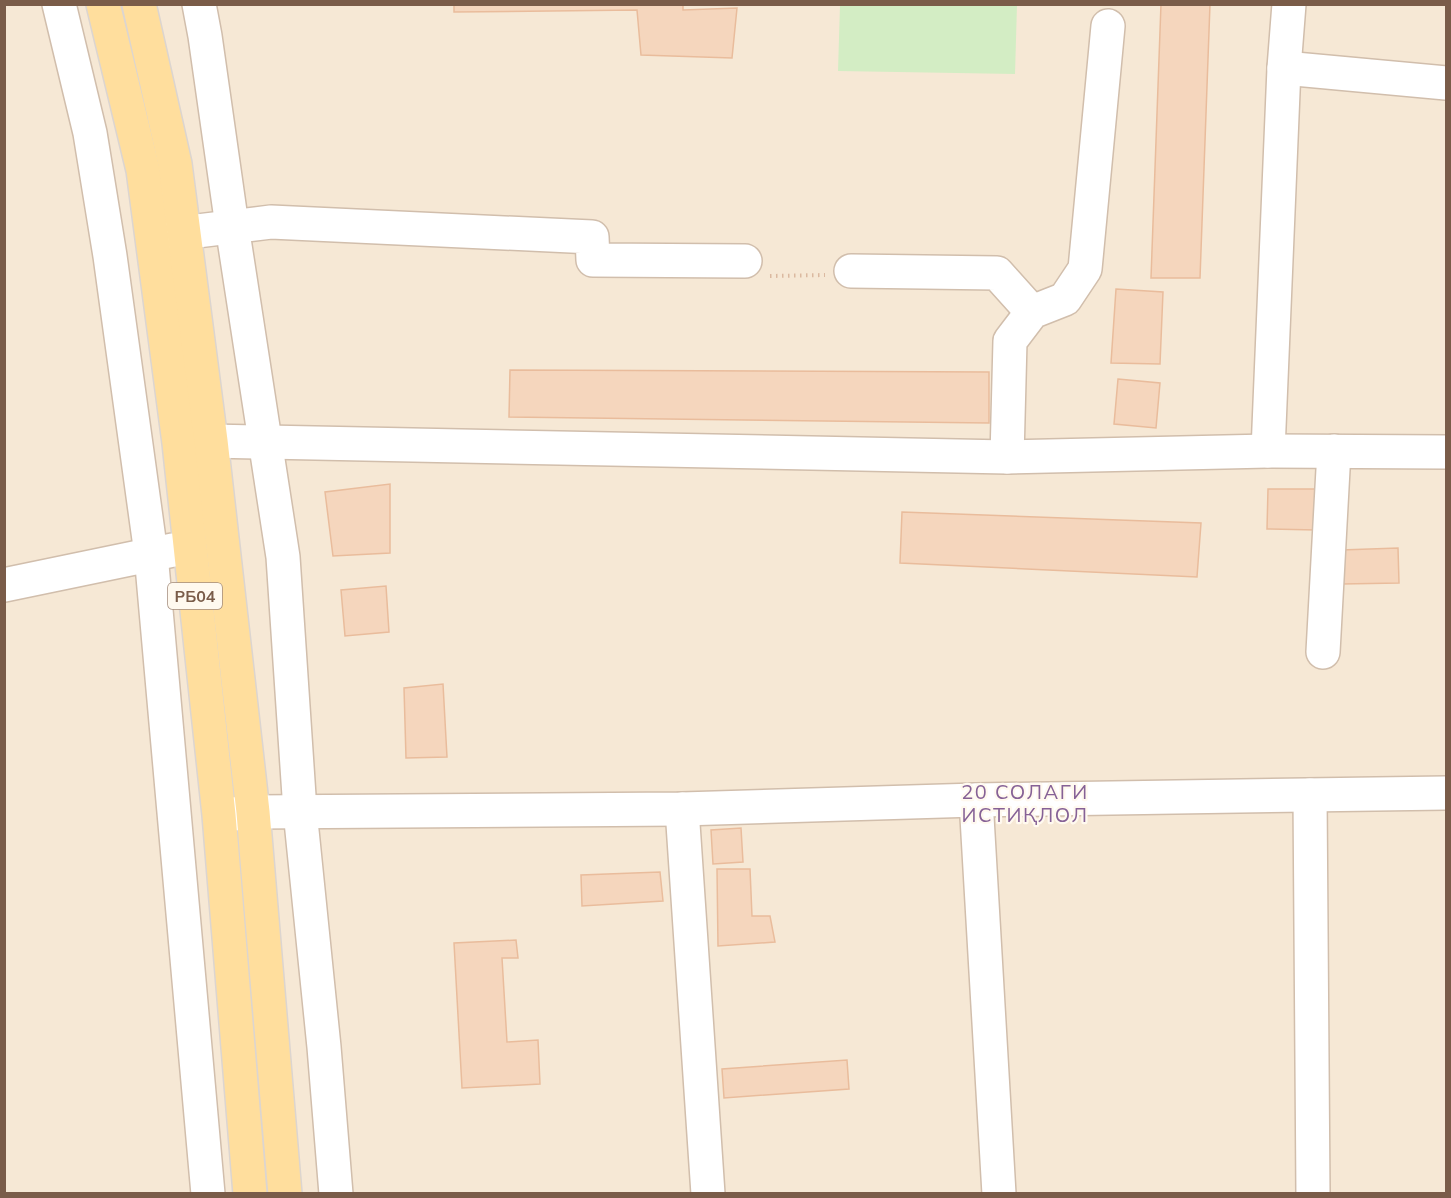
<svg xmlns="http://www.w3.org/2000/svg" width="1451" height="1198" font-family="Mulish,sans-serif">
  <style>
    .residential { fill: #f6e8d5 }
    .green { fill: #d3edc4 }
    .building { fill: #f5d6bd; stroke: #e9bc9c; stroke-width: 1.5 }
    .lines { fill: none; stroke-linecap: round; stroke-linejoin: round }
    .minor-casing { stroke: #d1beac; stroke-width: 36 }
    .major-casing { stroke: #dcd5d0; stroke-width: 36 }
    .path { stroke: #dbb9a0; stroke-width: 4; stroke-dasharray: 1.5 4.5; stroke-linecap: butt }
    .minor { stroke: #fff; stroke-width: 33 }
    .major { stroke: #ffde9d; stroke-width: 33 }
    .labels { text-anchor: middle; dominant-baseline: central; stroke-width: 4.5; stroke-linejoin: round; paint-order: stroke }
    .shield { fill: #fff9ef; stroke: #a28b7b; stroke-width: 1.5 }
    .shield-label { font-size: 16px; font-weight: bold; fill: #7a5c49 }
    .neighbourhood-label { font-size: 20px; letter-spacing: 1.5px; fill: #866196; stroke: #fff9ef }
  </style>
  <rect width="100%" height="100%" fill="#fef6e8"/>
  <rect class="residential" x="5" y="5" width="1441" height="1188"/>
  <polygon class="green" points="840,5 1017,5 1015,74 838,71"/>
  <g class="building">
    <polygon points="454,4 683,4 683,10 737,8 732,58 641,55 637,10 454,12"/>
    <polygon points="1161,4 1210,4 1200,278 1151,278"/>
    <polygon points="1116,289 1163,292 1160,364 1111,363"/>
    <polygon points="510,370 989,372 989,423 509,417"/>
    <polygon points="1118,379 1160,383 1156,428 1114,424"/>
    <polygon points="390,484 390,553 333,556 325,492"/>
    <polygon points="1268,489 1317,489 1316,530 1267,529"/>
    <polygon points="902,512 1201,523 1197,577 900,563"/>
    <polygon points="1398,548 1399,583 1342,584 1341,550"/>
    <polygon points="386,586 389,632 345,636 341,590"/>
    <polygon points="443,684 447,757 406,758 404,688"/>
    <polygon points="741,828 743,862 713,864 711,830"/>
    <polygon points="717,869 750,869 752,916 770,916 775,942 718,946"/>
    <polygon points="660,872 663,901 582,906 581,875"/>
    <polygon points="516,940 518,958 502,958 507,1042 538,1040 540,1084 462,1088 454,943"/>
    <polygon points="847,1060 849,1089 724,1098 722,1069"/>
  </g>
  <g class="lines">
    <defs>
      <g id="minor">
        <polyline points="59,4 90,133 110,256 151,554 208,1194"/>
        <polyline points="199,4 205,36 232,226 283,557 300,811 324,1047 336,1194"/>
        <polyline points="1284,68 1446,83"/>
        <polyline points="156,236 271,222 592,237 593,260 745,261"/>
        <polyline points="851,271 997,273 1032,312"/>
        <polyline points="183,442 211,441 1007,457 1268,451 1446,452"/>
        <polyline points="1268,451 1284,68 1289,4"/>
        <polyline points="1007,457 1010,341 1032,312 1065,299 1085,269 1108,26"/>
        <polyline points="4,585 173,550"/>
        <polyline points="1323,652 1334,451"/>
        <polyline points="1310,795 1313,1194"/>
        <polyline points="976,800 999,1194"/>
        <polyline points="682,809 708,1194"/>
        <polyline points="224,815 253,812 682,809 976,800 1446,793"/>
      </g>
      <g id="major">
        <polyline points="103,4 143,170 179,443 219,815 250,1194"/>
        <polyline points="139,4 175,164 211,441 253,812 285,1194"/>
      </g>
    </defs>
    <use href="#minor" class="minor-casing"/>
    <use href="#major" class="major-casing"/>
    <polyline class="path" points="770,276 825,275"/>
    <use href="#minor" class="minor"/>
    <use href="#major" class="major"/>
  </g>
  <g class="labels">
    <rect class="shield" x="168" y="583" width="54" height="26" rx="4.5"/>
    <g class="shield-label">
      <text x="195" y="596">РБ04</text>
    </g>
    <g class="neighbourhood-label">
      <text x="1025" y="791">20 СОЛАГИ<tspan x="1025" dy="23">ИСТИҚЛОЛ</tspan></text>
    </g>
  </g>
  <rect width="1451" height="1198" fill="none" stroke="#7a5c49" stroke-width="12"/>
</svg>
